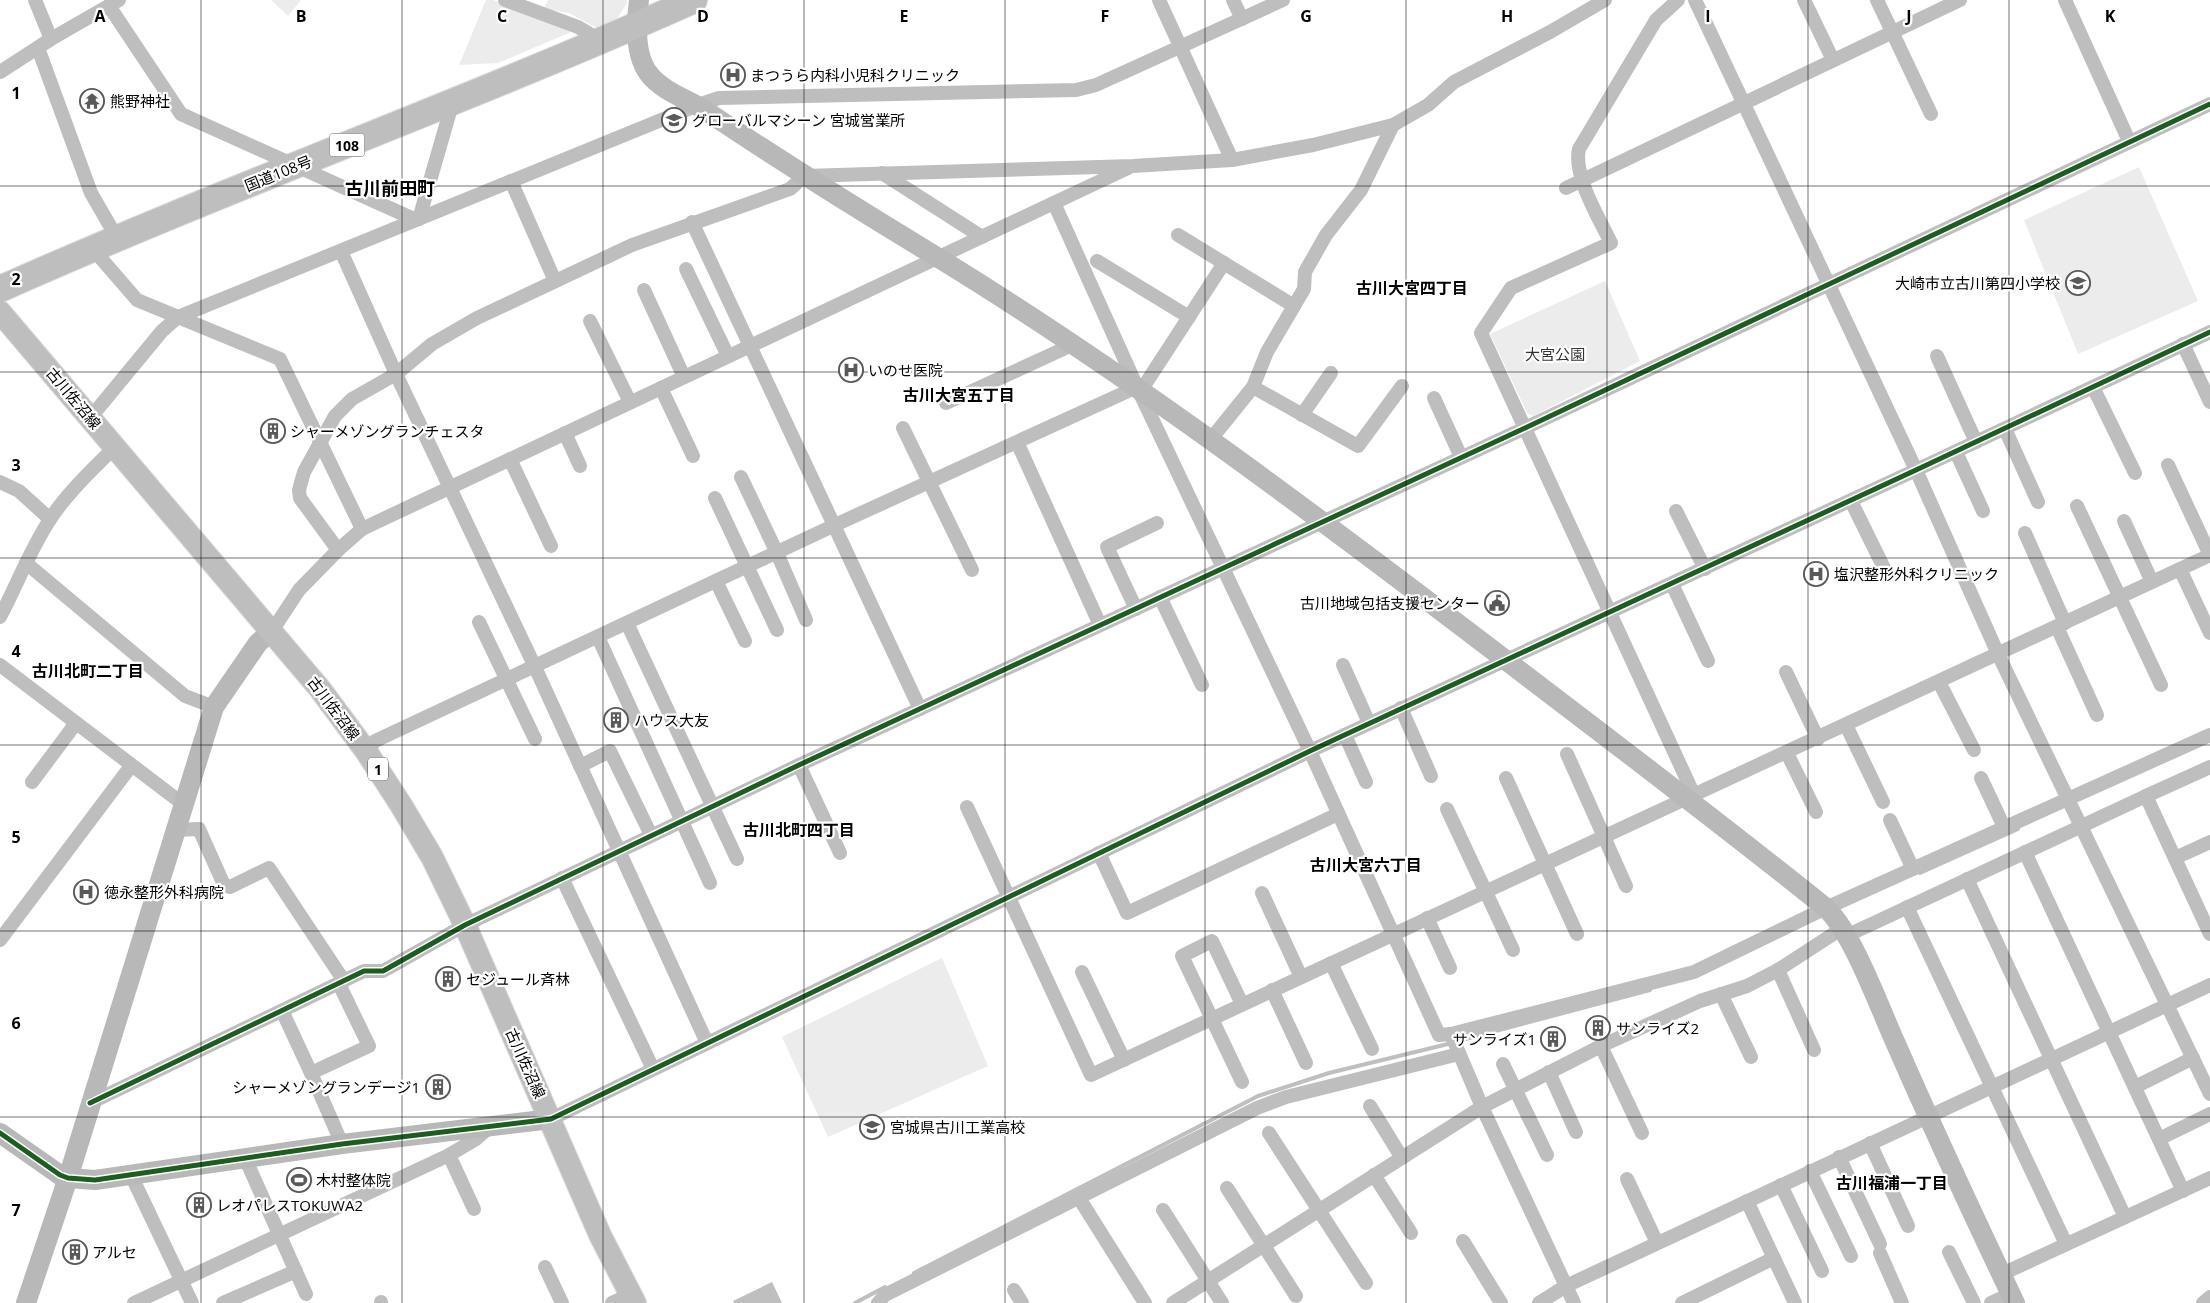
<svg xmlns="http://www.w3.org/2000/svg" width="2210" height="1303" font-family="'Open Sans','Noto Sans JP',sans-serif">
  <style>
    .green { fill: #ececec }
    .water { fill: #bfbfbf }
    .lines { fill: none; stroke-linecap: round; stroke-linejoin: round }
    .stream { stroke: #bfbfbf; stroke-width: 4 }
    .primary-casing { stroke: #dbdbdb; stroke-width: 24 }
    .highway-casing { stroke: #dbdbdb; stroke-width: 28 }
    .street { stroke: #bebebe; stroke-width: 14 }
    .secondary { stroke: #b8b8b8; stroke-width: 20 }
    .primary { stroke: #bebebe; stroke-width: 22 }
    .highway { stroke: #bebebe; stroke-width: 26 }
    .cycleway-casing { stroke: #fff; stroke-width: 8 }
    .cycleway { stroke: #1b5e20; stroke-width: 5 }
    .grid { fill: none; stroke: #000; stroke-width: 1; stroke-opacity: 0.55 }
    .labels { text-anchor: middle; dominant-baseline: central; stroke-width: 4.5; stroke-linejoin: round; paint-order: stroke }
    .shield { fill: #fff; stroke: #4c4c4c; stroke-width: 1 }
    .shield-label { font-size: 14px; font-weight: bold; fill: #000 }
    .poi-label { font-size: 15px; fill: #000; stroke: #fff; text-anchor: start }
    .street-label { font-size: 15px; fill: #000; stroke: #fff }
    .park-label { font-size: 15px; fill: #333; stroke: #fff }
    .neighbourhood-label { font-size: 16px; font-weight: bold; fill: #000; stroke: #fff }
    .quarter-label { font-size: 18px; font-weight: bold; fill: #000; stroke: #fff }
    .grid-label { font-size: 16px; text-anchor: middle; font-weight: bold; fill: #000; stroke: #fff; stroke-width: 4.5; stroke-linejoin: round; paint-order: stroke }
  </style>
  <rect width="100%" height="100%" fill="#fff"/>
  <g class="green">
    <polygon points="271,0 301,0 288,16"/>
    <polygon points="486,0 493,0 539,18 576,30 498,63 459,65"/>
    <polygon points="548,0 627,0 627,3 615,22 597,28 569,13 544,9"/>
    <polygon points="2139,167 2198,301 2078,354 2024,220"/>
    <polygon points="1605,281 1640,361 1533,416 1527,413 1490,334"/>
    <polygon points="942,958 988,1066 828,1137 782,1037"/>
  </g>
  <polygon class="water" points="772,1282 782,1303 734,1303 733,1301"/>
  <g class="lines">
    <g class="stream">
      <polyline points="1920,873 2018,829"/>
      <polyline points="1458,1041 1650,990"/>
      <polyline points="914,1273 1258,1096 1329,1073 1452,1043"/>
      <polyline points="855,1303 885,1287"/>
    </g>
    <defs>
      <polyline id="primary" points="0,312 320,689 366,751 401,805 432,857 465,925 600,1235 635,1303"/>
      <path id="highway" d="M0 289C229 187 465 102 694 0"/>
    </defs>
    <use href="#primary" class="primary-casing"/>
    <use href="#highway" class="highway-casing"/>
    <g class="street">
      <polyline points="35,0 51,39"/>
      <polyline points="505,0 578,27 600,40"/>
      <polyline points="1159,0 1232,160"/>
      <polyline points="1233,0 1242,19"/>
      <path d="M1678 0 1656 20 1579 149C1573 176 1599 218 1611 243L1511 288 1481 333 1694 795"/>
      <polyline points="1695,0 1916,470 1998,654 2210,1094"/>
      <polyline points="1804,0 1833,60"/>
      <polyline points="1877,0 1931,114"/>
      <polyline points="2065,0 2129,141"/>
      <polyline points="109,6 181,114 416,220"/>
      <polyline points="38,48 91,193 117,238"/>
      <polyline points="0,72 51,39 119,0"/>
      <polyline points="882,173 982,237"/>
      <polyline points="511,181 555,281"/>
      <polyline points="1566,188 1960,0"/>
      <polyline points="1054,203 1137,387 1310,751 1439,1035 1451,1034 1694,972 1826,908 2210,735"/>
      <polyline points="419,219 453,101"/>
      <polyline points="692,222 920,709"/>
      <polyline points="1178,235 1294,306"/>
      <polyline points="92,248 137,300 280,359 362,529"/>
      <polyline points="341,251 396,374 535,667 707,1043"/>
      <polyline points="1097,261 1189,317"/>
      <polyline points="686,269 728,356"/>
      <polyline points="644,290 684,377"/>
      <polyline points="590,321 630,402"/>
      <polyline points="2183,344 2210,402"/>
      <polyline points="1937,356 1976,442"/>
      <polyline points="1253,387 1358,446 1402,386"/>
      <polyline points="2093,387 2135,473"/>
      <polyline points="661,388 693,456"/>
      <polyline points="1434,398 1461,457"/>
      <polyline points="946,403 1072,345"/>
      <polyline points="1302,415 1331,373"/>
      <polyline points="91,417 162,331 178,317 698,105 719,98 1076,90 1096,85 1283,0"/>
      <polyline points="903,428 972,570"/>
      <polyline points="2005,429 2038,502"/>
      <polyline points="565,433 580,466"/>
      <polyline points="1211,439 1253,387 1267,352 1304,289 1305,272 1326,235 1361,190 1393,125"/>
      <polyline points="1017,442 1100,625"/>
      <polyline points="1956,452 1983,511"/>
      <polyline points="510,459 551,546"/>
      <polyline points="2168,465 2210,555"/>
      <polyline points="741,477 777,553 806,620"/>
      <polyline points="0,482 19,491 50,519"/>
      <polyline points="715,498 777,630"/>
      <polyline points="1851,501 1885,570"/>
      <polyline points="2077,506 2161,685"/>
      <polyline points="1676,511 1705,569"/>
      <polyline points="2124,521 2152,582"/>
      <polyline points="2025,533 2065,623"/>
      <polyline points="338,550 300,498 299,490 304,472 335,416 352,399 396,374 432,344 477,318 632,245 790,189 804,176 1133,166 1232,160 1313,145 1393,125 1428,105 1454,82 1550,32 1605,0"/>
      <polyline points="26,563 185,696 214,707"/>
      <polyline points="2180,569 2210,633"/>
      <polyline points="716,581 745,641"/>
      <polyline points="1672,584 1708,661"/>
      <polyline points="1160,597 1202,685"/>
      <polyline points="1136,609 1107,547 1157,523"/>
      <path d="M0 617C17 585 29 552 49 521 66 494 92 470 115 447"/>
      <polyline points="479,622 535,739"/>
      <polyline points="627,623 737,859"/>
      <polyline points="2057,627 2097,715"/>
      <polyline points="272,631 299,590 338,550 362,529 1128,168"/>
      <polyline points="598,637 710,883"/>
      <polyline points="0,665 183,804"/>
      <polyline points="1343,665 1369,723"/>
      <polyline points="1786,672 1818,739"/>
      <polyline points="1939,682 1974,750"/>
      <polyline points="1401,708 1431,776"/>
      <polyline points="1846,725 1883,802"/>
      <polyline points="1345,735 1366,782"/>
      <polyline points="366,751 375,741 835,525 1137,387 1146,383 1224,263"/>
      <polyline points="1787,753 1816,812"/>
      <polyline points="1567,754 1626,886"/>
      <polyline points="799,765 840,853"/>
      <polyline points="580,766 610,751 651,835"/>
      <polyline points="1506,778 1577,934"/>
      <polyline points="1981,778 2004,827"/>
      <polyline points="32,782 76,723"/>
      <polyline points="2146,796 2210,767"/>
      <polyline points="967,807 1091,1075 2210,555"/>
      <polyline points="1447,809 1513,950"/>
      <polyline points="1890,820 1913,869"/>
      <polyline points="175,830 199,829 224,885 230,887 269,868 344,981"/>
      <polyline points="2025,852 2183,1191"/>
      <polyline points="1099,853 1127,913 1338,814"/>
      <polyline points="2175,858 2210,842"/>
      <polyline points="562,878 653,1069"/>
      <polyline points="1967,879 2125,1217"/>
      <polyline points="1262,893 1301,977"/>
      <polyline points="1907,907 2066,1244"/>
      <polyline points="1427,918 1450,968"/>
      <polyline points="1846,936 2146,796 2210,934"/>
      <polyline points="0,940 131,766"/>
      <polyline points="1331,963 1372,1049"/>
      <polyline points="1778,970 1814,1050"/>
      <polyline points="1082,972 1124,1060"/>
      <polyline points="339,984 369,1046 311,1073 342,1144"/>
      <polyline points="1272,990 1306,1063"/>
      <polyline points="1721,994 1751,1057"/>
      <polyline points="1242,1004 1212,941 1182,956 1242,1082"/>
      <polyline points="285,1017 311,1073"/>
      <polyline points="1451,1034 1482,1107 1574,1303"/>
      <polyline points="1601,1046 1642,1133"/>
      <polyline points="1503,1064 1547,1155"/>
      <polyline points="1549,1072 1576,1132"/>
      <polyline points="2135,1087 2193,1058"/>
      <polyline points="90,1103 364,971 383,971 465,925 799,765 1525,428 2210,104"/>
      <polyline points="1370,1106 1402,1158"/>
      <polyline points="551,1119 1310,751 1916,470 2210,332"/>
      <polyline points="1269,1133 1366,1283"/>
      <polyline points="2159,1139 2210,1114"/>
      <polyline points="1870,1143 1908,1226"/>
      <polyline points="449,1155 474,1209"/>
      <polyline points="1839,1157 1880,1244"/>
      <polyline points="245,1158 306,1294"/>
      <polyline points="1810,1171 1851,1256"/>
      <polyline points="131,1175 192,1303"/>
      <polyline points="1374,1175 1411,1233"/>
      <polyline points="1627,1179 1657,1243"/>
      <polyline points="1781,1185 1822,1271"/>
      <polyline points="1227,1188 1296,1296"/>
      <polyline points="1079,1198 1145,1303"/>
      <polyline points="1747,1201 1795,1303"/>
      <polyline points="1163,1210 1222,1303"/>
      <polyline points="1463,1241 1501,1303"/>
      <polyline points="1949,1252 1974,1303"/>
      <polyline points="1880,1253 1902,1303"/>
      <polyline points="545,1267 562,1303"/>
      <polyline points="2002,1274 2210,1178"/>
      <polyline points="1014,1290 1022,1303"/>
      <polyline points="381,1302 381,1303"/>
      <polyline points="134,1303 449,1155 476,1139 491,1126"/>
      <polyline points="223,1303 296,1271"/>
      <polyline points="612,1303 630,1295"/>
      <polyline points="878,1303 885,1295 1257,1108 1286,1097 1459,1054"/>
      <polyline points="1173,1303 1482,1107 1601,1046 1700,1001 1747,986 1778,970 1841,929"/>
      <polyline points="1539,1303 1566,1286 2210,985"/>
      <polyline points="1682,1303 1774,1258"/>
      <polyline points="1991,1303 2011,1294"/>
      <polyline points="2203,1303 2210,1297"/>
    </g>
    <g class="secondary">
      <path d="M639 0C636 23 634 55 649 74 663 92 688 99 706 111 781 161 856 208 932 254 1124 371 1303 506 1482 642 1597 730 1713 817 1826 908 1854 935 1879 1007 1896 1044 1934 1131 1974 1217 2015 1303"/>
      <polyline points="0,1133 60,1175 68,1178 95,1180 342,1144 551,1119"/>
      <polyline points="26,1303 68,1178 214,707 258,643 272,631"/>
    </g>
    <use href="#primary" class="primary"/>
    <use href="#highway" class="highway"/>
    <defs>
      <g id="cycleway">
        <polyline points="90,1103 364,971 383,971 465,925 799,765 1525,428 2210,104"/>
        <polyline points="0,1133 60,1175 68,1178 95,1180 342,1144 551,1119 1310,751 1916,470 2210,332"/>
      </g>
    </defs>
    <use href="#cycleway" class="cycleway-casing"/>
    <use href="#cycleway" class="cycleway"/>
  </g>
  <path class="grid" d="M201 0V1303M402 0V1303M603 0V1303M804 0V1303M1005 0V1303M1205 0V1303M1406 0V1303M1607 0V1303M1808 0V1303M2009 0V1303M0 186H2210M0 372H2210M0 558H2210M0 745H2210M0 931H2210M0 1117H2210"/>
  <defs>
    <symbol id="hospital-ring" viewBox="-11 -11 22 22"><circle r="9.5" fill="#fff" stroke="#595959" stroke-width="1.5"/><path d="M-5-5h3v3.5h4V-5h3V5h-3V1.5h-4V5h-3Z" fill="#595959"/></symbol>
    <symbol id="temple-ring" viewBox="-11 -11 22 22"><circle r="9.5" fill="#fff" stroke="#595959" stroke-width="1.5"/><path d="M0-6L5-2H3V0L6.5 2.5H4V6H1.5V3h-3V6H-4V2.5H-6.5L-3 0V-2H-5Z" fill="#595959"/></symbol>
    <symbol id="school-ring" viewBox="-11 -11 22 22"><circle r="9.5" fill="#fff" stroke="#595959" stroke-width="1.5"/><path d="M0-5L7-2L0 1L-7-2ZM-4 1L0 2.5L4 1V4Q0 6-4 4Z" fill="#595959"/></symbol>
    <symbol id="building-ring" viewBox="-11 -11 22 22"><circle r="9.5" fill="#fff" stroke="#595959" stroke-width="1.5"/><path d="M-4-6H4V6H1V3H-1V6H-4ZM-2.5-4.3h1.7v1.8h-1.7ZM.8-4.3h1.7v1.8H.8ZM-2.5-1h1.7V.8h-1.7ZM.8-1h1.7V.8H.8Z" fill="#595959"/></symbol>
    <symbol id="civic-ring" viewBox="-11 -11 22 22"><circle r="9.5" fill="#fff" stroke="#595959" stroke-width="1.5"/><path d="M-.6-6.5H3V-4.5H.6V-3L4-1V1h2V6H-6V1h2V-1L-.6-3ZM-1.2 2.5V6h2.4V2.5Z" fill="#595959"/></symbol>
    <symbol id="stadium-ring" viewBox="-11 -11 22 22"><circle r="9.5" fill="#fff" stroke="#595959" stroke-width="1.5"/><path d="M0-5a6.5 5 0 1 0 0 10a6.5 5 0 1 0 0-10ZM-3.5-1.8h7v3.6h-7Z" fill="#595959"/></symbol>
  </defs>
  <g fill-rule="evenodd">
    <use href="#hospital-ring" x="719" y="61" width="28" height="28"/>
    <use href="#temple-ring" x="78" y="87" width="28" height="28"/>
    <use href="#school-ring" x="660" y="106" width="28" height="28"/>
    <use href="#school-ring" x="2064" y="269" width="28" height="28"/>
    <use href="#hospital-ring" x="837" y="356" width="28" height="28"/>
    <use href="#building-ring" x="259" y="417" width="28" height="28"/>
    <use href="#hospital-ring" x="1802" y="560" width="28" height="28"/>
    <use href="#civic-ring" x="1483" y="589" width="28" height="28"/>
    <use href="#building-ring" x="602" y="706" width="28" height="28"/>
    <use href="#hospital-ring" x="72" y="878" width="28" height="28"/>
    <use href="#building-ring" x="434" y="965" width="28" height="28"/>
    <use href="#building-ring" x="1584" y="1014" width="28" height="28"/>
    <use href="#building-ring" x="1539" y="1025" width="28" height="28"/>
    <use href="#building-ring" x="424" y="1073" width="28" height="28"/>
    <use href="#school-ring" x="858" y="1113" width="28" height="28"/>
    <use href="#stadium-ring" x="285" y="1166" width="28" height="28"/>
    <use href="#building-ring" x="185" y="1191" width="28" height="28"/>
    <use href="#building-ring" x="61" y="1238" width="28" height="28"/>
  </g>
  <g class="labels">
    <g class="shield">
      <rect x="329.5" y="133.5" width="35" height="23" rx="4"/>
      <rect x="368" y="757.5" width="20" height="23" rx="4"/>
    </g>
    <g class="shield-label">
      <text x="347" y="145">108</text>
      <text x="378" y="769">1</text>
    </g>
    <g class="poi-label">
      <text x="750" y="75">まつうら内科小児科クリニック</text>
      <text x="110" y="101">熊野神社</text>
      <text x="692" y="120">グローバルマシーン 宮城営業所</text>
      <text x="2060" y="283" text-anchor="end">大崎市立古川第四小学校</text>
      <text x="868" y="370">いのせ医院</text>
      <text x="290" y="431">シャーメゾングランチェスタ</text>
      <text x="1834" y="574">塩沢整形外科クリニック</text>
      <text x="1480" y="603" text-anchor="end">古川地域包括支援センター</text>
      <text x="634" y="720">ハウス大友</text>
      <text x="104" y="892">徳永整形外科病院</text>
      <text x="466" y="979">セジュール斉林</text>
      <text x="1616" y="1028">サンライズ2</text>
      <text x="1536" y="1039" text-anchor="end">サンライズ1</text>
      <text x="420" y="1087" text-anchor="end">シャーメゾングランデージ1</text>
      <text x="890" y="1127">宮城県古川工業高校</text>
      <text x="316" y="1180">木村整体院</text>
      <text x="216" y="1205">レオパレスTOKUWA2</text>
      <text x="92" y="1252">アルセ</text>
    </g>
    <g class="street-label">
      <text transform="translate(278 173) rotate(-22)">国道108号</text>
      <text transform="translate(74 398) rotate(50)">古川佐沼線</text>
      <text transform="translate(334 708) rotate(53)">古川佐沼線</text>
      <text transform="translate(526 1063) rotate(66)">古川佐沼線</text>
    </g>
    <g class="park-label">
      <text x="1555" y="354">大宮公園</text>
    </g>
    <g class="neighbourhood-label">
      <text x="1412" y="288">古川大宮四丁目</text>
      <text x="959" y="395">古川大宮五丁目</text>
      <text x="88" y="671">古川北町二丁目</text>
      <text x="799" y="830">古川北町四丁目</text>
      <text x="1366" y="865">古川大宮六丁目</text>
      <text x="1892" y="1183">古川福浦一丁目</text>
    </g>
    <g class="quarter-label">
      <text x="390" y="188">古川前田町</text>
    </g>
  </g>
  <g class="grid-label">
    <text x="100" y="22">A</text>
    <text x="301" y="22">B</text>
    <text x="502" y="22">C</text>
    <text x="703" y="22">D</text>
    <text x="904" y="22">E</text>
    <text x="1105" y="22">F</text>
    <text x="1306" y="22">G</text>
    <text x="1507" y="22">H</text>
    <text x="1708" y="22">I</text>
    <text x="1909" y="22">J</text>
    <text x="2110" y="22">K</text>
    <text x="16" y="99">1</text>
    <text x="16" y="285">2</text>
    <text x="16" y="471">3</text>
    <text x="16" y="657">4</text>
    <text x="16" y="843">5</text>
    <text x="16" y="1029">6</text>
    <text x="16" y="1216">7</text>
  </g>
</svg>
